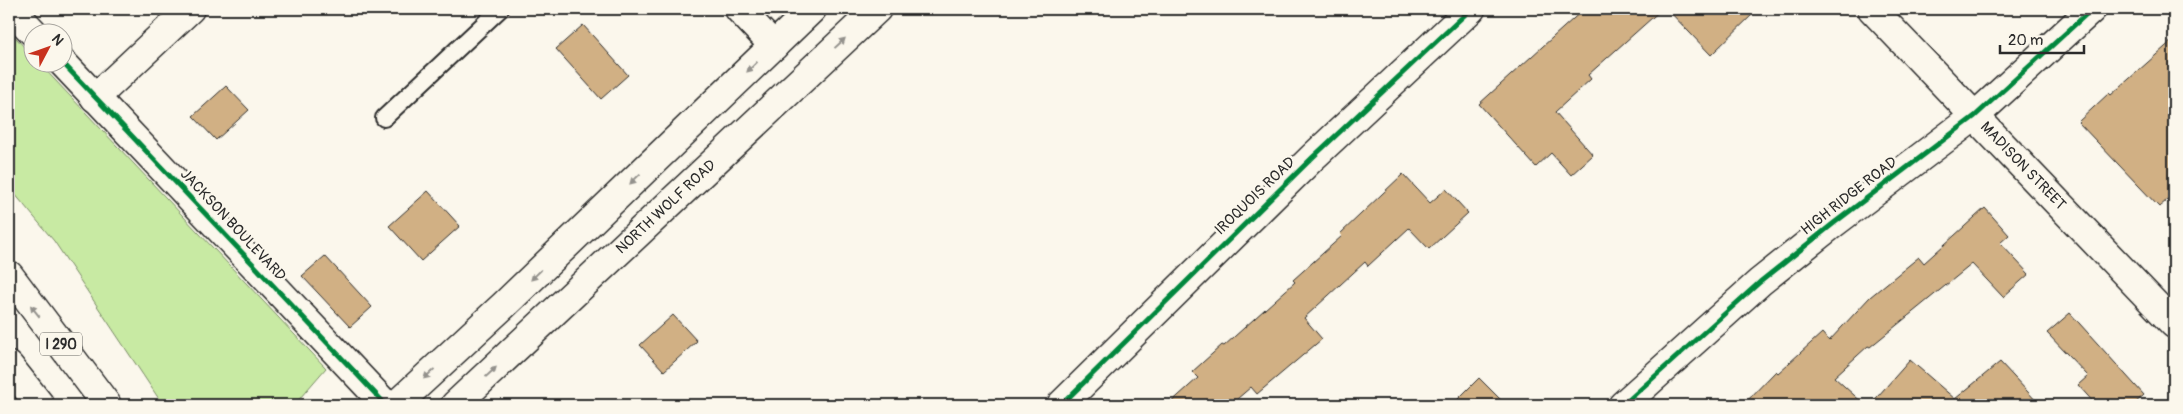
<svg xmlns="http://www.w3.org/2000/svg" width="2183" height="414" font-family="Pangolin,sans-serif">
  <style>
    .green { fill: #c8eaa3; stroke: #7a8a67 }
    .building { fill: #d1b084; stroke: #2b2b2b }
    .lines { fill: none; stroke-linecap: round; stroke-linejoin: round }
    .lane-casing { stroke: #2b2b2b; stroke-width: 20 }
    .street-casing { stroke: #2b2b2b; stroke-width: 31 }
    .secondary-casing { stroke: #2b2b2b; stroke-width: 31 }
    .highway-casing { stroke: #2b2b2b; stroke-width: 31 }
    .lane { stroke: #fbf7ec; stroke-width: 16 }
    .street { stroke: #fbf7ec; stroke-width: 28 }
    .secondary { stroke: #fbf7ec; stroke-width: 28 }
    .highway { stroke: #fbf7ec; stroke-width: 28 }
    .cycleway-casing { stroke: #fbf7ec; stroke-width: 8 }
    .cycleway { stroke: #00873e; stroke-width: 5 }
    .oneway { fill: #93918c }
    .labels { text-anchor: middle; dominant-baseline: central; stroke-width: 5; stroke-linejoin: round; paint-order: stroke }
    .shield { fill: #fbf7ec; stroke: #696865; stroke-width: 1 }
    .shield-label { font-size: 14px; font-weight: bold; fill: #2b2b2b }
    .street-label { font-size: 15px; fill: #2b2b2b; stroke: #fbf7ec }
  </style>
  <rect width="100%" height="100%" fill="#fbf7ec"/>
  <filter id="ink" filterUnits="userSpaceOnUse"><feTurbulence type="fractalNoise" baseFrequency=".02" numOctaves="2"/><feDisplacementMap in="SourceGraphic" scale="10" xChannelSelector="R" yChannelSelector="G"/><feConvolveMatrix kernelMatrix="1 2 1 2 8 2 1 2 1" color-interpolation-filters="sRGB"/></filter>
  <g filter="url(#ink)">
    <polygon class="green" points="9,30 32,56 32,62 39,63 326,368 294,405 163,405 54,241 9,187"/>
    <g class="building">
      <polygon points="1584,9 1662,9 1588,75 1591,79 1555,112 1593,155 1571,175 1551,153 1536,167 1479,104"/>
      <polygon points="1667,9 1758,9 1711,55"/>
      <polygon points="583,25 628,75 601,99 556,49"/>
      <polygon points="2174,39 2174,194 2159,207 2078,122 2109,93 2111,95"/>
      <polygon points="226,86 249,110 216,140 193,116"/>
      <polygon points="1403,174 1430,203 1446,189 1468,213 1429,249 1409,228 1368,266 1365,262 1304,318 1322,339 1257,394 1251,387 1230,405 1168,405 1198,378 1192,372 1222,345 1224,346 1295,282 1293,280 1342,236 1340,234"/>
      <polygon points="428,191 460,226 421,261 389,226"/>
      <polygon points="1985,208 2009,235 2000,243 2029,274 2003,297 1972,264 1870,347 1868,346 1834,377 1865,405 1743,405 1776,371 1778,373 1822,333 1829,341 1870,297 1919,257 1924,263"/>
      <polygon points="325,256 372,307 350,327 302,276"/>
      <polygon points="2070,313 2144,395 2133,405 2096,405 2078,385 2088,376 2047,333"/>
      <polygon points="673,315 697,341 664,371 640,345"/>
      <polygon points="1910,360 1955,399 2000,362 2040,405 1870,405"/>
      <polygon points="1479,378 1506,405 1452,405"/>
    </g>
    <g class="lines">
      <defs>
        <polyline id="lane" points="384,118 500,9"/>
        <g id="street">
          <polyline points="11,9 33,32"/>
          <polyline points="739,9 774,46"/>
          <polyline points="1872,9 2174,324"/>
          <polyline points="62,62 386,405"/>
          <polyline points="95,98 190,9"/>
          <polyline points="1061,405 1313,157 1471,9"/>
          <polyline points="1623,405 1760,282 1834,223 1975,116 2092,9"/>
        </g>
        <g id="secondary">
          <polyline points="396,405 504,305 812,9"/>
          <polyline points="455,405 877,9"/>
        </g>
        <g id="highway">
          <polyline points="9,275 107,405"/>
          <polyline points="9,366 40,405"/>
        </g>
      </defs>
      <use href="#lane" class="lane-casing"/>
      <use href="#street" class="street-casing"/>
      <use href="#secondary" class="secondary-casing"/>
      <use href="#highway" class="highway-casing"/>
      <use href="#lane" class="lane"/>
      <use href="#street" class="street"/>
      <use href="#secondary" class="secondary"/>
      <use href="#highway" class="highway"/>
      <defs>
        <g id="cycleway">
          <polyline points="62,62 386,405"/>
          <polyline points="1061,405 1313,157 1471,9"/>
          <polyline points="1623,405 1760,282 1834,223 1975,116 2092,9"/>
        </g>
      </defs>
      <use href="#cycleway" class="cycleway-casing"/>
      <use href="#cycleway" class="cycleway"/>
    </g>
    <defs><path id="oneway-solid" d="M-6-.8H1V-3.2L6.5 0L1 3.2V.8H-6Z" transform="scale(1.25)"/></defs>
    <g class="oneway">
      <use href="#oneway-solid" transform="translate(840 43) rotate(-43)"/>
      <use href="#oneway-solid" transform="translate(752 67) rotate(136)"/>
      <use href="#oneway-solid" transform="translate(635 179) rotate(136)"/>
      <use href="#oneway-solid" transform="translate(536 275) rotate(136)"/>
      <use href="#oneway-solid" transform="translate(35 311) rotate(-128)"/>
      <use href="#oneway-solid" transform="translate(491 372) rotate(-43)"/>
      <use href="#oneway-solid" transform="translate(429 374) rotate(137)"/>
    </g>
  </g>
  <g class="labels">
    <rect class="shield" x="40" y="332.5" width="42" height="23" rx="4"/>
    <g class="shield-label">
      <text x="61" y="344">I 290</text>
    </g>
    <g class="street-label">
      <text transform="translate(2023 166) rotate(46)">MADISON STREET</text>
      <text transform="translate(1255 196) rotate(-44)">IROQUOIS ROAD</text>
      <text transform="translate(1849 196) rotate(-38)">HIGH RIDGE ROAD</text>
      <text transform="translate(666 207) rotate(-43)">NORTH WOLF ROAD</text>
      <text transform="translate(233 225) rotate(47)">JACKSON BOULEVARD</text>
    </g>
  </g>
  <rect width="2183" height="414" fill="none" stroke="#fbf7ec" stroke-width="30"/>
  <rect x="15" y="15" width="2153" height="384" fill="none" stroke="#2b2b2b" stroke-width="2" filter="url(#ink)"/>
  <g transform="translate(48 48) rotate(49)"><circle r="24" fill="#fbf7ec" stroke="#a8a59f"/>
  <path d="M0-4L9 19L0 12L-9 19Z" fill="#c8321e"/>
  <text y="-8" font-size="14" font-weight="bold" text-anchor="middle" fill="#2b2b2b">N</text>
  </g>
  <path d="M2000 45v8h84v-8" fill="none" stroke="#2b2b2b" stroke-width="2.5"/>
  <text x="2008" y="45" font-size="15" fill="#2b2b2b" stroke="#fbf7ec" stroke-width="4" paint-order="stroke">20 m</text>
</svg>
